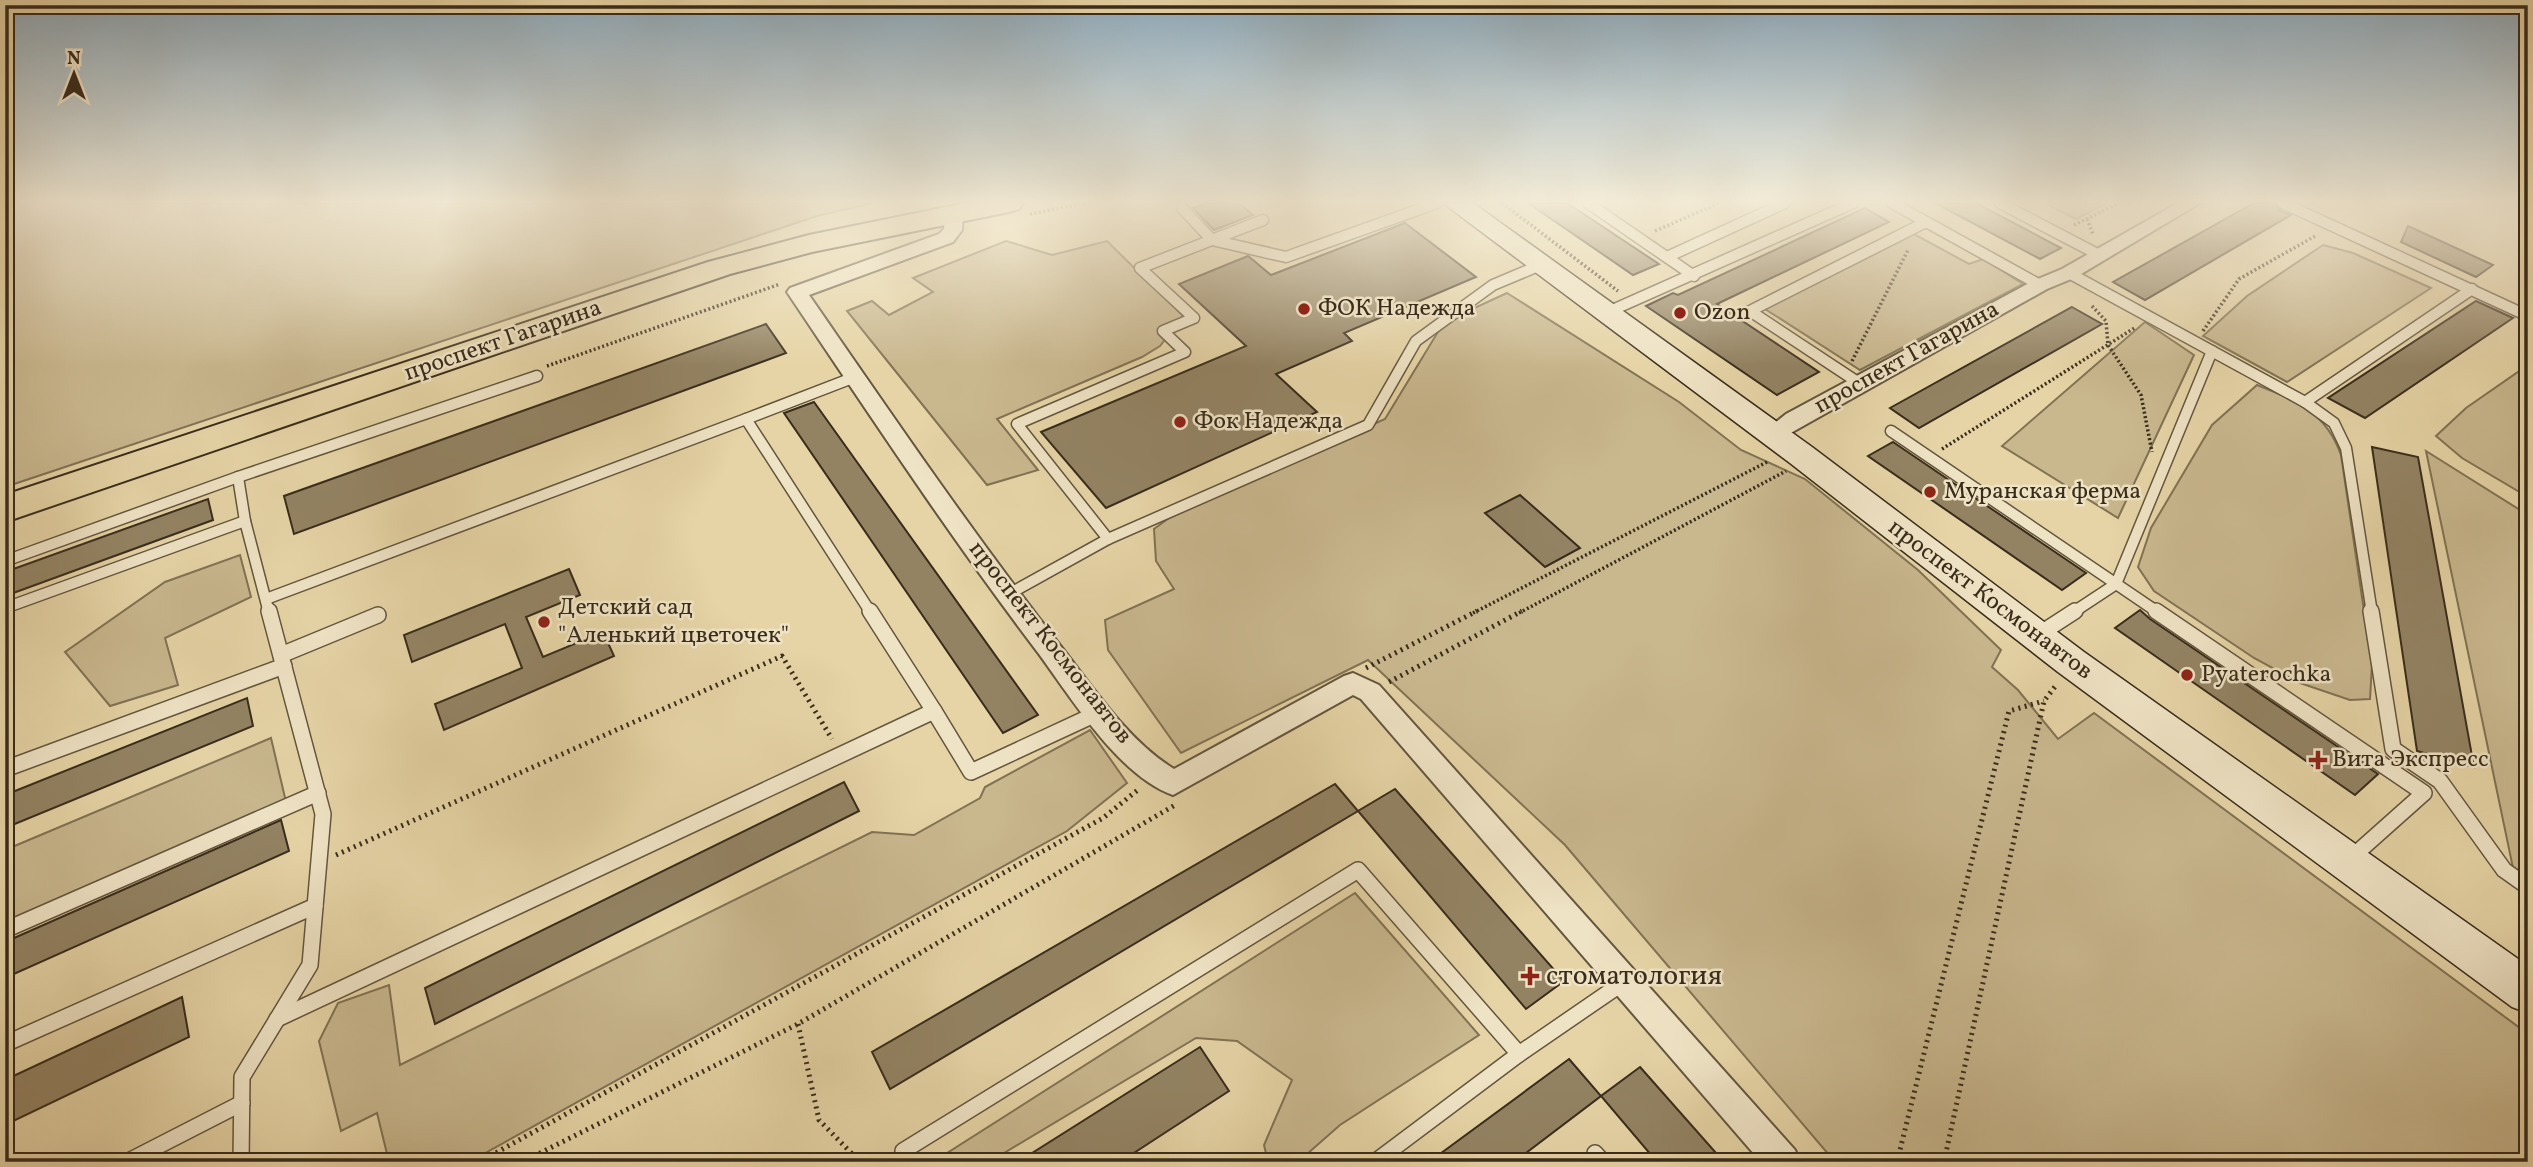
<svg xmlns="http://www.w3.org/2000/svg" width="2533" height="1167" font-family="Vollkorn,serif">
  <style>
    .green { fill: #c9b78e; stroke: #817254; stroke-width: 2 }
    .building { fill: #938363; stroke: #392c1b; stroke-width: 2 }
    .lines { fill: none; stroke-linecap: round; stroke-linejoin: round }
    .lane-far1-casing { stroke: #64563e; stroke-width: 13 }
    .lane-casing { stroke: #64563e; stroke-width: 18 }
    .street-casing { stroke: #64563e; stroke-width: 4 }
    .secondary-casing { stroke: #392c1b; stroke-width: 3 }
    .primary-casing { stroke: #392c1b; stroke-width: 4 }
    .path-far1 { stroke: #392c1b; stroke-width: 3.5; stroke-dasharray: 2 2.5; stroke-linecap: butt }
    .path { stroke: #392c1b; stroke-width: 5; stroke-dasharray: 2 4.5; stroke-linecap: butt }
    .lane-far1 { stroke: #efe3c5; stroke-width: 10 }
    .lane { stroke: #efe3c5; stroke-width: 15 }
    .street { fill: #efe3c5; fill-rule: evenodd }
    .secondary { fill: #efe3c5; fill-rule: evenodd }
    .primary { fill: #e6d4a6; fill-rule: evenodd }
    .poi-dot { fill: #8f2418; stroke: #efe3c5; stroke-width: 2.5 }
    .labels { text-anchor: middle; dominant-baseline: central; stroke-width: 5; stroke-linejoin: round; paint-order: stroke }
    .poi-label { font-size: 24px; fill: #392c1b; stroke: #efe3c5; text-anchor: start }
    .street-label { font-size: 24px; fill: #392c1b; stroke: #efe3c5 }
    .near-poi-label { font-size: 28px; fill: #392c1b; stroke: #efe3c5; text-anchor: start }
  </style>
  <rect width="100%" height="100%" fill="#e6d4a6"/>
  <filter id="stains"><feTurbulence type="fractalNoise" baseFrequency=".00286" numOctaves="4"/><feColorMatrix values="0 0 0 0 .2 0 0 0 0 .09 0 0 0 0 .02 0 0 0 .5 -.17"/></filter>
  <radialGradient id="worn" r=".72"><stop offset=".6" stop-color="#630" stop-opacity="0"/><stop offset="1" stop-color="#630" stop-opacity=".3"/></radialGradient>
  <g class="green">
    <polygon points="5,203 873,203 817,216 5,487"/>
    <polygon points="2045,203 2107,203 2076,219"/>
    <polygon points="1912,233 1969,264 1983,259 2023,284 1860,370 1762,307"/>
    <polygon points="1006,241 1052,255 1107,241 1183,316 1160,346 1142,357 997,419 1038,470 987,485 847,311 872,301 889,315 933,292 913,278"/>
    <polygon points="2323,245 2353,253 2431,288 2287,382 2203,336 2247,296"/>
    <polygon points="1507,293 1679,402 1741,450 1805,479 1918,570 2001,650 1992,667 2018,690 2058,739 2094,713 2528,1034 2528,1162 1835,1162 1565,845 1368,660 1181,753 1108,650 1105,620 1174,589 1156,561 1154,529 1169,518 1385,419 1444,322"/>
    <polygon points="2145,322 2194,355 2118,518 2002,446"/>
    <polygon points="2528,365 2528,497 2462,458 2436,436 2466,408"/>
    <path d="M2257 385C2297 401 2326 412 2341 455L2372 665 2370 699 2350 700 2300 683 2254 658 2154 591 2138 567 2151 528 2212 425Z"/>
    <polygon points="2426,451 2528,515 2528,878 2513,868"/>
    <polygon points="240,555 251,597 165,638 178,685 110,706 65,652 165,582"/>
    <polygon points="1090,730 1127,783 1067,831 469,1162 389,1162 377,1113 341,1131 319,1041 338,1003 389,985 400,1065 872,832 914,835 980,798 985,787"/>
    <polygon points="271,738 286,802 5,928 5,850"/>
    <polygon points="1355,893 1479,1035 1340,1125 1298,1162 1268,1162 1264,1145 1292,1080 1237,1041 1196,1038 989,1162 933,1162"/>
  </g>
  <g class="building">
    <polygon points="1207,203 1239,203 1253,215 1214,230 1193,208"/>
    <polygon points="1528,203 1567,203 1659,264 1633,275"/>
    <polygon points="1935,203 1976,203 2061,248 2040,259"/>
    <polygon points="2254,203 2275,203 2279,210 2291,215 2145,300 2113,282"/>
    <polygon points="1865,208 1889,222 1717,304 1819,372 1777,395 1646,306 1673,293 1678,295"/>
    <polygon points="1405,223 1476,277 1344,333 1352,341 1276,374 1317,412 1106,508 1041,432 1246,346 1179,284 1248,256 1271,275"/>
    <polygon points="2408,226 2493,265 2476,277 2401,242"/>
    <polygon points="2476,301 2513,318 2365,418 2328,398"/>
    <polygon points="2072,307 2102,324 1919,428 1890,408"/>
    <polygon points="766,324 786,353 294,534 284,496"/>
    <polygon points="814,402 1038,715 1003,733 784,413"/>
    <polygon points="1893,442 2086,573 2062,590 1868,456"/>
    <polygon points="2372,447 2418,457 2474,767 2417,751"/>
    <polygon points="1520,495 1580,548 1545,567 1485,513"/>
    <polygon points="208,499 213,520 5,596 5,572"/>
    <polygon points="569,569 580,595 526,617 543,657 603,632 614,656 444,730 435,704 522,668 505,624 412,662 404,635"/>
    <polygon points="2140,610 2150,619 2378,774 2355,795 2115,628"/>
    <polygon points="247,698 253,726 5,828 5,795"/>
    <polygon points="844,782 859,811 435,1024 425,988"/>
    <polygon points="1335,784 1358,811 890,1089 872,1052"/>
    <polygon points="1395,789 1564,981 1526,1009 1358,811"/>
    <polygon points="281,820 289,851 5,978 5,942"/>
    <polygon points="182,997 189,1037 5,1125 5,1080"/>
    <polygon points="1200,1047 1229,1091 1120,1162 1018,1162"/>
    <polygon points="1569,1059 1601,1096 1514,1162 1429,1162"/>
    <polygon points="1640,1067 1724,1162 1657,1162 1601,1096"/>
  </g>
  <g class="lines">
    <defs>
      <g id="lane-far1">
        <polyline points="1588,203 1694,276"/>
        <polyline points="1892,203 2040,285"/>
        <polyline points="2000,203 2101,256"/>
        <polyline points="2283,203 2528,316"/>
        <polyline points="1182,208 1212,240 1286,257 1437,203"/>
        <polyline points="1667,257 1785,203"/>
        <polyline points="2069,273 2305,402 2334,423 2346,448 2372,613"/>
        <polyline points="1608,312 1853,203"/>
        <polyline points="855,377 746,419 871,613"/>
        <polyline points="1862,385 1750,311 1926,222"/>
        <polyline points="2305,402 2472,289"/>
        <polyline points="1891,431 2159,613"/>
        <polyline points="238,477 245,521 269,613"/>
        <polyline points="1108,539 1017,424 1185,352 1163,331 1194,318 1140,268 1263,220"/>
        <polyline points="5,561 238,477 537,376"/>
        <polyline points="1007,595 1108,539 1368,425 1416,341 1493,285 1543,264"/>
        <polyline points="266,599 746,419"/>
        <polyline points="5,608 245,521"/>
        <polyline points="2072,613 2116,584 2212,351"/>
      </g>
      <g id="lane">
        <polyline points="870,611 934,711"/>
        <polyline points="2156,611 2424,793 2351,858"/>
        <polyline points="2371,611 2393,749 2440,781 2504,870 2528,887"/>
        <polyline points="2038,635 2075,611"/>
        <polyline points="281,655 378,615"/>
        <polyline points="5,769 284,666"/>
        <polyline points="5,930 318,793"/>
        <polyline points="277,1019 934,711 971,772 1098,713"/>
        <polyline points="5,1044 315,906"/>
        <polyline points="903,1151 1358,870 1519,1054"/>
        <polyline points="1595,1153 1603,1162"/>
        <polyline points="127,1162 242,1103"/>
        <polyline points="241,1162 242,1077 310,965 323,814 269,611"/>
        <polyline points="1375,1162 1519,1054 1624,982"/>
      </g>
      <g id="street">
        <polygon points="2178,203 2200,203 2076,277 2047,289 1780,439 1764,439 1761,434 1786,414 2033,281 2062,269"/>
        <path d="M954 208 963 214 962 230 953 242 809 295C890 412 971 531 1059 644 1093 687 1127 740 1174 769L1344 676 1353 673 1379 685 1795 1150 1800 1162H1761L1361 699 1353 695 1173 795C1119 776 1072 699 1039 654 950 537 869 414 787 292L790 288 939 234 944 229 945 214Z"/>
      </g>
      <polygon id="secondary" points="1443,203 1473,203 1812,447 2084,652 2528,966 2528,1013 2512,1007 2058,672 1790,463"/>
      <polygon id="primary" points="966,203 1023,203 1019,209 1009,212 812,252 730,274 5,522 5,495 708,262 809,235"/>
    </defs>
    <use href="#lane-far1" class="lane-far1-casing"/>
    <use href="#lane" class="lane-casing"/>
    <use href="#street" class="street-casing"/>
    <use href="#secondary" class="secondary-casing"/>
    <use href="#primary" class="primary-casing"/>
    <g class="path-far1">
      <polyline points="1502,203 1618,291"/>
      <polyline points="1030,214 1085,203"/>
      <polyline points="2087,219 2093,234"/>
      <polyline points="2074,225 2119,203"/>
      <polyline points="1655,231 1719,203"/>
      <polyline points="2092,306 2106,321 2108,345 2141,395 2152,452"/>
      <polyline points="2203,331 2239,279 2317,235"/>
      <polyline points="1852,361 1908,250"/>
      <polyline points="547,366 780,284"/>
      <polyline points="1942,449 2136,327"/>
      <polyline points="1473,613 1769,461"/>
      <polyline points="1519,613 1786,471"/>
    </g>
    <g class="path">
      <polyline points="1366,668 1477,611"/>
      <polyline points="1389,682 1522,611"/>
      <polyline points="336,855 782,656 832,739"/>
      <polyline points="798,1024 819,1120 860,1162"/>
      <polyline points="479,1162 1103,818 1139,789"/>
      <polyline points="522,1162 798,1024 1175,805"/>
      <polyline points="1897,1162 2009,711 2044,701"/>
      <polyline points="1944,1162 2044,701 2057,684"/>
    </g>
    <use href="#lane-far1" class="lane-far1"/>
    <use href="#lane" class="lane"/>
    <use href="#street" class="street"/>
    <use href="#secondary" class="secondary"/>
    <use href="#primary" class="primary"/>
  </g>
  <linearGradient id="sky" x2="0" y2="1"><stop stop-color="#8faabb"/><stop offset="0.55" stop-color="#f4ecd7"/><stop offset="1" stop-color="#f4ecd7" stop-opacity="0"/></linearGradient>
  <rect width="2533" height="366" fill="url(#sky)"/>
  <g class="poi-dot">
    <circle cx="1304" cy="309" r="7"/>
    <circle cx="1680" cy="313" r="7"/>
    <circle cx="1180" cy="422" r="7"/>
    <circle cx="1930" cy="492" r="7"/>
    <circle cx="544" cy="622" r="7"/>
    <circle cx="2187" cy="675" r="7"/>
    <path d="M2314.5 749.5h7v7h7v7h-7v7h-7v-7h-7v-7h7z"/>
    <path d="M1526.5 965.5h7v7h7v7h-7v7h-7v-7h-7v-7h7z"/>
  </g>
  <g class="labels">
    <g class="poi-label">
      <text x="1318" y="309">ФОК Надежда</text>
      <text x="1694" y="313">Ozon</text>
      <text x="1194" y="422">Фок Надежда</text>
      <text x="1944" y="492">Муранская ферма</text>
      <text x="558" y="608">Детский сад<tspan x="558" dy="28">"Аленький цветочек"</tspan></text>
      <text x="2201" y="675">Pyaterochka</text>
      <text x="2332" y="760">Вита Экспресс</text>
    </g>
    <g class="street-label">
      <text transform="translate(503 341) rotate(-19)">проспект Гагарина</text>
      <text transform="translate(1907 358) rotate(-29)">проспект Гагарина</text>
      <text transform="translate(1990 600) rotate(37)">проспект Космонавтов</text>
      <text transform="translate(1050 643) rotate(52)">проспект Космонавтов</text>
    </g>
    <g class="near-poi-label">
      <text x="1546" y="976">стоматология</text>
    </g>
  </g>
  <rect width="2533" height="1167" fill="none" stroke="#e6d4a6" stroke-width="28"/>
  <rect x="7" y="7" width="2519" height="1153" fill="none" stroke="#392c1b" stroke-width="3.5"/>
  <rect x="14" y="14" width="2505" height="1139" fill="none" stroke="#392c1b" stroke-width="2"/>
  <g transform="translate(74 74)" stroke="#efe3c5" stroke-width="5" paint-order="stroke">
  <path d="M0-5L12 26L0 18L-12 26Z" fill="#392c1b"/>
  <text y="-10" font-size="19" font-weight="bold" text-anchor="middle" fill="#392c1b">N</text>
  </g>
  <rect width="100%" height="100%" filter="url(#stains)"/>
  <rect width="100%" height="100%" fill="url(#worn)"/>
</svg>
